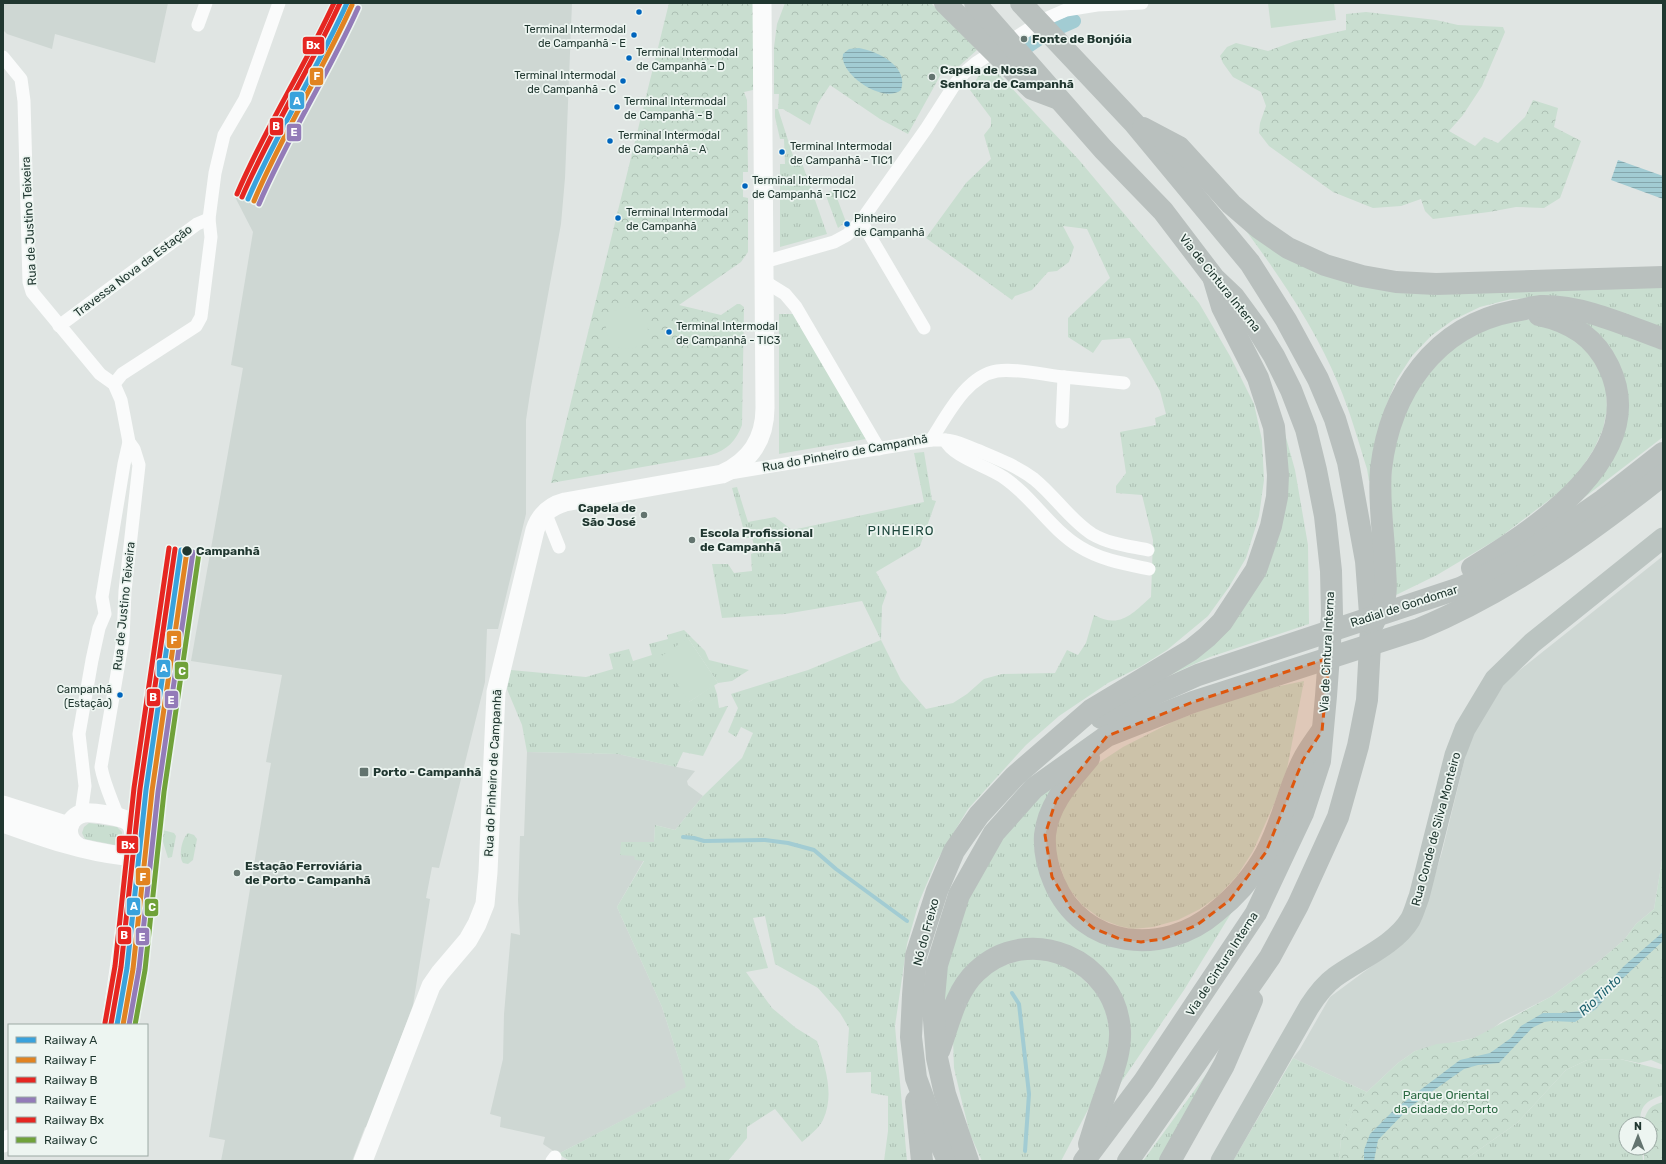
<svg xmlns="http://www.w3.org/2000/svg" width="1666" height="1164" font-family="Rubik,sans-serif">
  <style>
    .built { fill: #ced7d3 }
    .grass { fill: url(#grass-tufts) }
    .forest { fill: url(#forest-crowns) }
    .garden { fill: #c9ded0 }
    .water { fill: url(#water-rules) }
    .lines { fill: none; stroke-linecap: round; stroke-linejoin: round }
    .stream { stroke: #a2ccd3; stroke-width: 4 }
    .canal { stroke: #a2ccd3; stroke-width: 14 }
    .street { stroke: #fafbfb; stroke-width: 13 }
    .secondary { stroke: #fafbfb; stroke-width: 19 }
    .primary { stroke: #bbc4c1; stroke-width: 21 }
    .highway { stroke: #b9c0be; stroke-width: 22 }
    .rail-1-casing { stroke: #edf5f1; stroke-width: 8 }
    .rail-2-casing { stroke: #edf5f1; stroke-width: 8 }
    .rail-3-casing { stroke: #edf5f1; stroke-width: 8 }
    .rail-4-casing { stroke: #edf5f1; stroke-width: 8 }
    .rail-5-casing { stroke: #edf5f1; stroke-width: 8 }
    .rail-6-casing { stroke: #edf5f1; stroke-width: 8 }
    .rail-1 { stroke: #39a2dc; stroke-width: 5 }
    .rail-2 { stroke: #e18321; stroke-width: 5 }
    .rail-3 { stroke: #e62621; stroke-width: 5 }
    .rail-4 { stroke: #937bb8; stroke-width: 5 }
    .rail-5 { stroke: #e62621; stroke-width: 5 }
    .rail-6 { stroke: #70a23a; stroke-width: 5 }
    .marked { fill: #de570e; fill-opacity: 0.2; stroke: #de570e; stroke-width: 3; stroke-dasharray: 8 5; stroke-linejoin: round }
    .bus-dot { fill: #0065bd; stroke: #edf5f1; stroke-width: 1.5 }
    .poi-dot { fill: #63746f; stroke: #edf5f1; stroke-width: 1.5 }
    .stop-dot { fill: #203730; stroke: #edf5f1; stroke-width: 1.5 }
    .labels { text-anchor: middle; dominant-baseline: central; stroke-width: 3.5; stroke-linejoin: round; paint-order: stroke }
    .bus-label { font-size: 11px; fill: #203730; stroke: #edf5f1; text-anchor: start }
    .poi-label { font-size: 12px; font-weight: bold; fill: #203730; stroke: #edf5f1; text-anchor: start }
    .street-label { font-size: 12px; fill: #203730; stroke: #edf5f1 }
    .stop-label { font-size: 12px; font-weight: bold; fill: #203730; stroke: #edf5f1; text-anchor: start }
    .park-label { font-size: 12px; fill: #2d6b44; stroke: #edf5f1 }
    .neighbourhood-label { font-size: 13px; letter-spacing: 1px; fill: #1d473d; stroke: #edf5f1 }
    .water-label { font-size: 13px; font-style: italic; fill: #1e626f; stroke: #edf5f1 }
    .line-badge { stroke: #edf5f1; stroke-width: 1.5 }
    .badge-label { font-size: 11px; text-anchor: middle; font-weight: bold; fill: #fff }
  </style>
  <defs>
    <pattern id="grass-tufts" width="24" height="20" patternUnits="userSpaceOnUse"><rect width="24" height="20" fill="#c9ded0"/><path d="M3 7l-1-3M5 7V3M7 7l1-3M15 17l-1-3M17 17v-4M19 17l1-3" fill="none" stroke="#acbfb3"/></pattern>
    <pattern id="forest-crowns" width="20" height="18" patternUnits="userSpaceOnUse"><rect width="20" height="18" fill="#c9ded0"/><path d="M2 6a3 3 0 1 1 6 0M12 15a3 3 0 1 1 6 0" fill="none" stroke="#acbfb3"/></pattern>
    <pattern id="water-rules" width="6" height="5" patternUnits="userSpaceOnUse"><rect width="6" height="5" fill="#a2ccd3"/><path d="M0 2.5h6" fill="none" stroke="#84a6ac"/></pattern>
  </defs>
  <rect width="100%" height="100%" fill="#e0e5e3"/>
  <g class="built">
    <polygon points="3,3 168,3 155,63 55,34 52,49 7,34 3,30"/>
    <polygon points="330,3 572,3 565,178 561,224 531,387 526,420 526,514 498,629 487,629 485,682 439,868 432,867 426,898 430,899 413,1005 406,1024 367,1128 365,1127 352,1161 221,1161 225,1140 209,1137 269,774 271,763 266,762 282,675 191,661 243,368 231,365 253,232 235,197 249,160"/>
    <polygon points="176,549 195,553 163,755 145,753"/>
    <polygon points="1663,556 1663,854 1654,909 1636,924 1624,940 1598,962 1552,996 1501,1022 1490,1031 1474,1038 1415,1051 1398,1063 1367,1092 1293,1058 1300,1049 1330,997 1403,943 1421,921 1442,852 1470,738 1506,681"/>
    <polygon points="527,752 618,754 695,771 687,781 688,785 703,796 675,830 655,825 654,842 635,856 644,860 617,907 662,1007 680,1063 687,1087 558,1154 543,1144 545,1137 500,1127 501,1117 490,1114 503,1059 504,1014 511,933 520,935 518,900 520,836 524,836"/>
  </g>
  <g class="grass">
    <path d="M992 67 1079 160 1199 303 1230 356 1254 404 1262 440 1264 480 1259 516 1246 558 1229 587 1208 616 1167 650 1140 667 1108 683 1059 716 1026 745 968 809 936 862 919 902 907 944 895 1026 907 1161H884L888 1131V1096L871 1093V1072L846 1073 849 1028 840 1013 818 988 775 964 765 916 753 918 768 968 746 972 772 1008 796 1028 817 1041C825 1067 835 1094 823 1120 819 1128 809 1136 802 1142L775 1109 747 1127V1138L728 1161H570L558 1154 686 1087 680 1063 662 1007 617 907 644 861 635 860 634 856 620 855 621 842H654L655 825 675 830 703 796 742 758 753 733 741 727 736 737 728 732 738 708 731 694 808 670 881 640 862 601 785 614 722 618 712 564H728L734 573 752 571 751 554 756 552 752 538H746L732 488 737 487 748 522 775 517 792 530 924 502 914 453 924 452 932 500 936 501 920 546 876 572 887 592 882 606 881 640 901 680 926 709 953 703 967 694 984 679 1002 674 1055 673 1067 650 1078 655 1086 643 1094 615C1120 629 1132 614 1151 597L1153 540 1142 495 1116 493V486L1126 473 1120 432 1156 425 1155 418 1166 414 1160 391 1130 338 1102 340 1093 353 1068 337V318L1110 278 1087 229 1063 226 1074 247 1069 262 1057 271 1048 272 1032 290 1015 296 1012 300 926 238 966 183 991 159 984 135 991 126V118L970 90 979 75Z"/>
    <polygon points="775,109 778,109 796,165 802,163 827,234 780,247 780,164 785,164 784,139 780,139 775,117"/>
    <polygon points="834,190 846,222 838,228 825,193"/>
    <path d="M1238 220 1351 277 1663 282V331L1538 298 1511 299 1480 307 1453 320 1431 336 1412 356 1397 379 1386 406 1377 437 1373 480 1369 481 1367 469C1358 440 1350 411 1338 383 1315 327 1275 269 1238 220Z"/>
    <polygon points="779,314 795,314 866,439 779,454"/>
    <polygon points="1515,319 1533,320 1577,338 1598,366 1606,386 1607,409 1603,429 1594,449 1577,475 1557,494 1499,538 1437,575 1394,596 1390,495 1392,466 1397,429 1412,394 1459,339"/>
    <polygon points="1578,319 1663,345 1663,437 1577,503 1622,405"/>
    <polygon points="1282,423 1295,470 1308,545 1309,624 1210,657 1128,694 1249,590"/>
    <polygon points="684,630 705,651 709,660 749,670 732,681 718,683 688,638 689,702 714,685 717,694 719,708 728,706 703,756 683,752 676,767 618,754 527,752 522,725 507,689 511,670 586,677 613,669 609,654 629,649 633,661 652,655 649,644 668,639 667,635"/>
    <polygon points="1304,681 1287,769 1274,804 1253,851 1237,876 1218,896 1200,909 1178,920 1153,927 1133,929 1119,926 1101,919 1082,905 1067,886 1051,840 1056,817 1097,764 1123,747 1172,722 1215,705 1270,688"/>
    <polygon points="1054,786 1046,884 1139,947 1246,889 1184,990 1111,1097 1113,986 1024,942 943,1004 945,977 959,916 983,867 1019,812"/>
    <polygon points="89,823 117,827 122,832 122,839 115,845 85,839 82,833 84,827"/>
    <polygon points="159,829 174,833 176,836 172,857 168,858"/>
    <path d="M188 833 194 835 197 839 193 860 188 864 183 863C178 856 182 838 188 833Z"/>
    <polygon points="1032,956 1068,965 1103,998 1112,1041 1091,1104 1061,1161 982,1161 970,1134 961,1098 954,1068 953,1038 973,985 988,971"/>
    <polygon points="1293,1058 1367,1092 1356,1105 1341,1139 1339,1161 1233,1161"/>
    <path d="M1620 1059 1663 1070V1095C1646 1101 1640 1105 1640 1124H1626V1148H1642L1643 1161H1463L1517 1123 1566 1070 1587 1060Z"/>
    <polygon points="1210,1069 1162,1161 1143,1161"/>
  </g>
  <g class="forest">
    <path d="M669 3H753V90L744 92 747 100 748 172H743V197L748 198V252L741 262 679 305 721 315 737 304H740L744 307 742 425C736 441 727 450 711 455L551 483Z"/>
    <polygon points="785,3 931,3 977,50 958,67 946,65 908,134 880,119 830,85 818,103 810,125 783,109 778,109 779,94 774,94 774,47 777,24"/>
    <polygon points="1366,12 1436,20 1458,25 1503,27 1505,32 1482,86 1463,115 1449,131 1475,146 1484,137 1498,143 1525,117 1533,100 1558,108 1554,127 1581,141 1560,198 1544,208 1516,207 1489,212 1433,219 1425,211 1421,199 1401,206 1373,208 1333,192 1269,146 1259,133 1260,123 1266,106 1261,92 1233,77 1223,63 1220,56 1227,47 1236,43 1268,51 1295,41 1346,30 1346,14"/>
    <polygon points="1663,854 1663,1065 1651,1060 1639,1063 1620,1059 1587,1060 1566,1070 1517,1123 1463,1161 1339,1161 1341,1139 1356,1104 1367,1092 1398,1063 1415,1051 1437,1044 1457,1042 1474,1038 1552,996 1598,962 1624,940 1636,924 1654,909"/>
    <path d="M1663 1102V1161H1644V1148H1650V1124H1643C1647 1110 1649 1106 1663 1102Z"/>
  </g>
  <g class="garden">
    <polygon points="1268,3 1334,3 1336,20 1271,28"/>
    <circle cx="627" cy="328" r="21"/>
    <polygon points="688,638 718,683 689,702 660,657"/>
    <polygon points="144,827 146,827 155,855 150,856 148,853"/>
  </g>
  <g class="water">
    <path d="M859 48C877 51 909 66 901 90 884 104 839 75 843 54L849 49Z"/>
    <polygon points="1618,160 1663,176 1663,199 1611,180"/>
    <polygon points="1663,932 1663,941 1622,979 1596,1009 1575,1022 1551,1021 1544,1022 1532,1028 1499,1063 1478,1065 1464,1069 1410,1107 1378,1140 1374,1161 1364,1161 1364,1150 1370,1134 1395,1109 1460,1060 1490,1053 1511,1038 1521,1026 1543,1013 1561,1013 1581,1011 1624,966"/>
  </g>
  <g class="lines">
    <g class="stream">
      <polyline points="683,837 694,838 704,841 765,840 788,843 814,850 836,869 907,921"/>
      <polyline points="1012,993 1019,1004 1029,1094 1025,1151"/>
    </g>
    <polyline class="canal" points="1012,57 1049,32 1074,21"/>
    <g class="street">
      <polyline points="198,25 206,3"/>
      <path d="M3 57 21 79 24 101 29 282 32 292 100 374 114 384 121 400 129 442 134 449 139 465 125 591 123 639 101 767C104 784 112 800 118 817"/>
      <polyline points="861,221 924,328"/>
      <polyline points="764,262 834,242 847,235 861,221 926,129 955,84 964,73 976,63 1043,20 1066,10 1097,5 1142,3"/>
      <polyline points="764,281 785,294 796,307 879,449"/>
      <polyline points="59,326 197,224 209,219"/>
      <polyline points="114,384 122,374 196,326 201,317 211,237 209,219 215,173 224,135 245,99 279,3"/>
      <polyline points="1062,422 1064,377 1124,383"/>
      <path d="M931 440H945C953 457 987 466 1003 477 1032 496 1050 529 1080 547 1101 560 1125 564 1149 569"/>
      <path d="M945 440C956 440 966 446 977 450 996 458 1017 466 1034 479 1055 496 1070 520 1092 534 1109 544 1129 546 1148 550"/>
      <path d="M730 473 931 440C947 416 966 376 997 371 1015 368 1045 375 1064 377"/>
      <polyline points="545,512 559,547"/>
      <polyline points="81,814 85,786 79,734 92,660 99,628 105,614 102,597 124,464 129,442"/>
      <polyline points="552,1161 555,1157"/>
    </g>
    <g class="secondary">
      <polyline points="3,805 69,826"/>
      <path d="M3 823C42 837 84 852 125 856L133 850"/>
      <path d="M77 846C63 836 67 817 84 813 91 812 123 816 129 822 134 826 134 835 134 842L125 928 111 1025"/>
      <polyline points="3,1143 9,1139"/>
      <path d="M363 1161 431 986 440 973 468 940 477 924 485 904 488 872 496 692 535 530C540 515 550 506 565 502L722 474C751 461 765 438 765 408L762 3"/>
    </g>
    <path class="primary" d="M1221 1161 1309 1007C1316 996 1324 985 1335 977 1358 960 1395 945 1410 920 1414 913 1416 904 1419 897L1455 755 1465 729 1495 679 1532 643 1663 538"/>
    <g class="highway">
      <polyline points="945,3 1032,89 1056,98"/>
      <polyline points="975,3 1103,149 1163,211 1214,278 1234,297 1256,327 1274,356 1291,390 1306,429 1316,470 1325,516 1331,571 1332,615 1326,696 1320,761 1303,813 1256,913 1144,1081 1084,1161"/>
      <polyline points="1021,3 1134,123 1250,263 1286,320 1318,379 1335,419 1348,462 1366,561 1371,627 1367,700 1358,746 1338,817 1298,905 1270,957 1128,1161"/>
      <polyline points="1143,128 1179,147 1231,204 1259,228 1288,248 1325,265 1362,276 1396,282 1436,284 1663,277"/>
      <path d="M1472 568C1535 529 1651 456 1609 367 1595 337 1571 322 1539 315"/>
      <path d="M1373 624C1377 615 1383 605 1385 596 1387 587 1385 575 1385 566 1384 534 1378 501 1381 469 1390 392 1435 326 1514 311 1522 310 1532 307 1541 306 1582 305 1625 325 1663 339"/>
      <polyline points="1101,718 1198,675 1460,588 1518,559 1603,500 1663,453"/>
      <path d="M1089 758C1070 781 1048 804 1045 835 1044 851 1048 868 1054 882 1082 949 1164 957 1216 912 1236 896 1254 875 1266 853 1282 824 1288 789 1303 760 1308 750 1315 741 1321 732"/>
      <path d="M939 1051C949 1024 955 992 976 972 1029 921 1116 960 1120 1031 1121 1054 1112 1074 1105 1095 1099 1111 1094 1128 1089 1144"/>
      <polyline points="916,1101 922,1161"/>
      <polyline points="948,1161 940,1143 916,1078 911,1037 913,995 916,956 937,891 954,851 979,815 1015,776 1091,710 1191,650 1207,637 1222,622 1256,570 1271,526 1277,497 1278,475 1274,427 1258,378 1222,307 1214,280"/>
      <path d="M968 1161 945 1094 937 1058 934 1020V998L937 965 959 895 994 833 1034 788 1107 736 1193 702 1419 629C1508 592 1587 535 1663 475"/>
      <polyline points="1170,1161 1224,1065 1252,1000"/>
    </g>
    <defs>
      <g id="rail-1">
        <path d="M248 199C277 132 317 70 347 3"/>
        <polyline points="117,1025 127,968 146,790 181,550"/>
      </g>
      <g id="rail-2">
        <path d="M254 201C282 134 322 72 352 5"/>
        <polyline points="123,1025 133,969 152,791 187,551"/>
      </g>
      <g id="rail-3">
        <path d="M242 197C271 130 310 69 340 3"/>
        <polyline points="111,1024 121,967 140,789 175,549"/>
      </g>
      <g id="rail-4">
        <path d="M259 204C288 136 328 75 358 8"/>
        <polyline points="129,1025 139,969 158,792 193,552"/>
      </g>
      <g id="rail-5">
        <path d="M237 194C265 128 304 68 334 3"/>
        <polyline points="105,1023 115,966 134,788 169,548"/>
      </g>
      <polyline id="rail-6" points="135,1025 145,970 164,792 199,553"/>
    </defs>
    <use href="#rail-1" class="rail-1-casing"/>
    <use href="#rail-2" class="rail-2-casing"/>
    <use href="#rail-3" class="rail-3-casing"/>
    <use href="#rail-4" class="rail-4-casing"/>
    <use href="#rail-5" class="rail-5-casing"/>
    <use href="#rail-6" class="rail-6-casing"/>
    <use href="#rail-1" class="rail-1"/>
    <use href="#rail-2" class="rail-2"/>
    <use href="#rail-3" class="rail-3"/>
    <use href="#rail-4" class="rail-4"/>
    <use href="#rail-5" class="rail-5"/>
    <use href="#rail-6" class="rail-6"/>
  </g>
  <path class="marked" d="M1329 658 1322 731 1303 760 1266 852 1230 900 1197 925 1163 939 1141 942 1120 939 1093 928 1071 909 1052 877 1045 835 1056 800 1107 736 1193 702Z"/>
  <g class="bus-dot">
    <circle cx="639" cy="12" r="3.5"/>
    <circle cx="634" cy="35" r="3.5"/>
    <circle cx="629" cy="58" r="3.5"/>
    <circle cx="623" cy="81" r="3.5"/>
    <circle cx="617" cy="107" r="3.5"/>
    <circle cx="610" cy="141" r="3.5"/>
    <circle cx="782" cy="152" r="3.5"/>
    <circle cx="745" cy="186" r="3.5"/>
    <circle cx="618" cy="218" r="3.5"/>
    <circle cx="847" cy="224" r="3.5"/>
    <circle cx="669" cy="332" r="3.5"/>
    <circle cx="120" cy="695" r="3.5"/>
  </g>
  <g class="poi-dot">
    <circle cx="1024" cy="39" r="4"/>
    <circle cx="932" cy="77" r="4"/>
    <circle cx="644" cy="515" r="4"/>
    <circle cx="692" cy="540" r="4"/>
    <rect x="359" y="767" width="10" height="10" rx="2"/>
    <circle cx="237" cy="873" r="4"/>
  </g>
  <circle class="stop-dot" cx="187" cy="551" r="5.5"/>
  <g class="labels">
    <g class="bus-label">
      <text x="626" y="29" text-anchor="end">Terminal Intermodal<tspan x="626" dy="14">de Campanhã - E</tspan></text>
      <text x="636" y="52">Terminal Intermodal<tspan x="636" dy="14">de Campanhã - D</tspan></text>
      <text x="616" y="75" text-anchor="end">Terminal Intermodal<tspan x="616" dy="14">de Campanhã - C</tspan></text>
      <text x="624" y="101">Terminal Intermodal<tspan x="624" dy="14">de Campanhã - B</tspan></text>
      <text x="618" y="135">Terminal Intermodal<tspan x="618" dy="14">de Campanhã - A</tspan></text>
      <text x="790" y="146">Terminal Intermodal<tspan x="790" dy="14">de Campanhã - TIC1</tspan></text>
      <text x="752" y="180">Terminal Intermodal<tspan x="752" dy="14">de Campanhã - TIC2</tspan></text>
      <text x="626" y="212">Terminal Intermodal<tspan x="626" dy="14">de Campanhã</tspan></text>
      <text x="854" y="218">Pinheiro<tspan x="854" dy="14">de Campanhã</tspan></text>
      <text x="676" y="326">Terminal Intermodal<tspan x="676" dy="14">de Campanhã - TIC3</tspan></text>
      <text x="112" y="689" text-anchor="end">Campanhã<tspan x="112" dy="14">(Estação)</tspan></text>
    </g>
    <g class="poi-label">
      <text x="1032" y="39">Fonte de Bonjóia</text>
      <text x="940" y="70">Capela de Nossa<tspan x="940" dy="14">Senhora de Campanhã</tspan></text>
      <text x="636" y="508" text-anchor="end">Capela de<tspan x="636" dy="14">São José</tspan></text>
      <text x="700" y="533">Escola Profissional<tspan x="700" dy="14">de Campanhã</tspan></text>
      <text x="373" y="772">Porto - Campanhã</text>
      <text x="245" y="866">Estação Ferroviária<tspan x="245" dy="14">de Porto - Campanhã</tspan></text>
    </g>
    <g class="street-label">
      <text transform="translate(29 221) rotate(-93)">Rua de Justino Teixeira</text>
      <text transform="translate(133 271) rotate(-37)">Travessa Nova da Estação</text>
      <text transform="translate(1220 283) rotate(51)">Via de Cintura Interna</text>
      <text transform="translate(845 453) rotate(-10)">Rua do Pinheiro de Campanhã</text>
      <text transform="translate(124 606) rotate(-84)">Rua de Justino Teixeira</text>
      <text transform="translate(1404 606) rotate(-18)">Radial de Gondomar</text>
      <text transform="translate(1327 652) rotate(-87)">Via de Cintura Interna</text>
      <text transform="translate(493 773) rotate(-87)">Rua do Pinheiro de Campanhã</text>
      <text transform="translate(1436 829) rotate(-75)">Rua Conde de Silva Monteiro</text>
      <text transform="translate(926 932) rotate(-75)">Nó do Freixo</text>
      <text transform="translate(1222 964) rotate(-57)">Via de Cintura Interna</text>
    </g>
    <g class="stop-label">
      <text x="196" y="551">Campanhã</text>
    </g>
    <g class="park-label">
      <text x="1446" y="1095">Parque Oriental<tspan x="1446" dy="14">da cidade do Porto</tspan></text>
    </g>
    <g class="neighbourhood-label">
      <text x="901" y="530">PINHEIRO</text>
    </g>
    <g class="water-label">
      <text transform="translate(1600 995) rotate(-43)">Rio Tinto</text>
    </g>
  </g>
  <g class="line-badge">
    <rect x="302" y="36" width="23" height="19" rx="4" fill="#e62621"/>
    <rect x="309" y="67" width="15" height="19" rx="4" fill="#e18321"/>
    <rect x="289" y="91" width="16" height="19" rx="4" fill="#39a2dc"/>
    <rect x="269" y="117" width="15" height="19" rx="4" fill="#e62621"/>
    <rect x="286" y="123" width="16" height="19" rx="4" fill="#937bb8"/>
    <rect x="166" y="630" width="16" height="19" rx="4" fill="#e18321"/>
    <rect x="156" y="659" width="15" height="19" rx="4" fill="#39a2dc"/>
    <rect x="174" y="661" width="15" height="19" rx="4" fill="#70a23a"/>
    <rect x="146" y="688" width="15" height="19" rx="4" fill="#e62621"/>
    <rect x="164" y="690" width="15" height="19" rx="4" fill="#937bb8"/>
    <rect x="116" y="835" width="23" height="19" rx="4" fill="#e62621"/>
    <rect x="135" y="867" width="16" height="19" rx="4" fill="#e18321"/>
    <rect x="126" y="897" width="15" height="19" rx="4" fill="#39a2dc"/>
    <rect x="144" y="898" width="15" height="19" rx="4" fill="#70a23a"/>
    <rect x="117" y="926" width="15" height="19" rx="4" fill="#e62621"/>
    <rect x="135" y="927" width="15" height="19" rx="4" fill="#937bb8"/>
  </g>
  <g class="badge-label">
    <text x="313" y="49">Bx</text>
    <text x="317" y="80">F</text>
    <text x="297" y="105">A</text>
    <text x="276" y="130">B</text>
    <text x="294" y="136">E</text>
    <text x="174" y="644">F</text>
    <text x="164" y="672">A</text>
    <text x="182" y="675">C</text>
    <text x="153" y="701">B</text>
    <text x="171" y="704">E</text>
    <text x="128" y="849">Bx</text>
    <text x="143" y="881">F</text>
    <text x="134" y="910">A</text>
    <text x="152" y="911">C</text>
    <text x="124" y="939">B</text>
    <text x="142" y="941">E</text>
  </g>
  <rect width="1666" height="1164" fill="none" stroke="#203730" stroke-width="8"/>
  <rect x="8" y="1024" width="140" height="132" fill="#edf5f1" stroke="#9ba9a4"/>
  <rect x="16" y="1037" width="20" height="6" fill="#39a2dc" stroke="#9ba9a4"/>
  <text x="44" y="1044" font-size="12" fill="#203730">Railway A</text>
  <rect x="16" y="1057" width="20" height="6" fill="#e18321" stroke="#9ba9a4"/>
  <text x="44" y="1064" font-size="12" fill="#203730">Railway F</text>
  <rect x="16" y="1077" width="20" height="6" fill="#e62621" stroke="#9ba9a4"/>
  <text x="44" y="1084" font-size="12" fill="#203730">Railway B</text>
  <rect x="16" y="1097" width="20" height="6" fill="#937bb8" stroke="#9ba9a4"/>
  <text x="44" y="1104" font-size="12" fill="#203730">Railway E</text>
  <rect x="16" y="1117" width="20" height="6" fill="#e62621" stroke="#9ba9a4"/>
  <text x="44" y="1124" font-size="12" fill="#203730">Railway Bx</text>
  <rect x="16" y="1137" width="20" height="6" fill="#70a23a" stroke="#9ba9a4"/>
  <text x="44" y="1144" font-size="12" fill="#203730">Railway C</text>
  <g transform="translate(1638 1136)"><circle r="19" fill="#edf5f1" stroke="#9ba9a4"/>
  <path d="M0-3L7 15L0 10L-7 15Z" fill="#63746f"/>
  <text y="-6" font-size="11" font-weight="bold" text-anchor="middle" fill="#203730">N</text>
  </g>
</svg>
